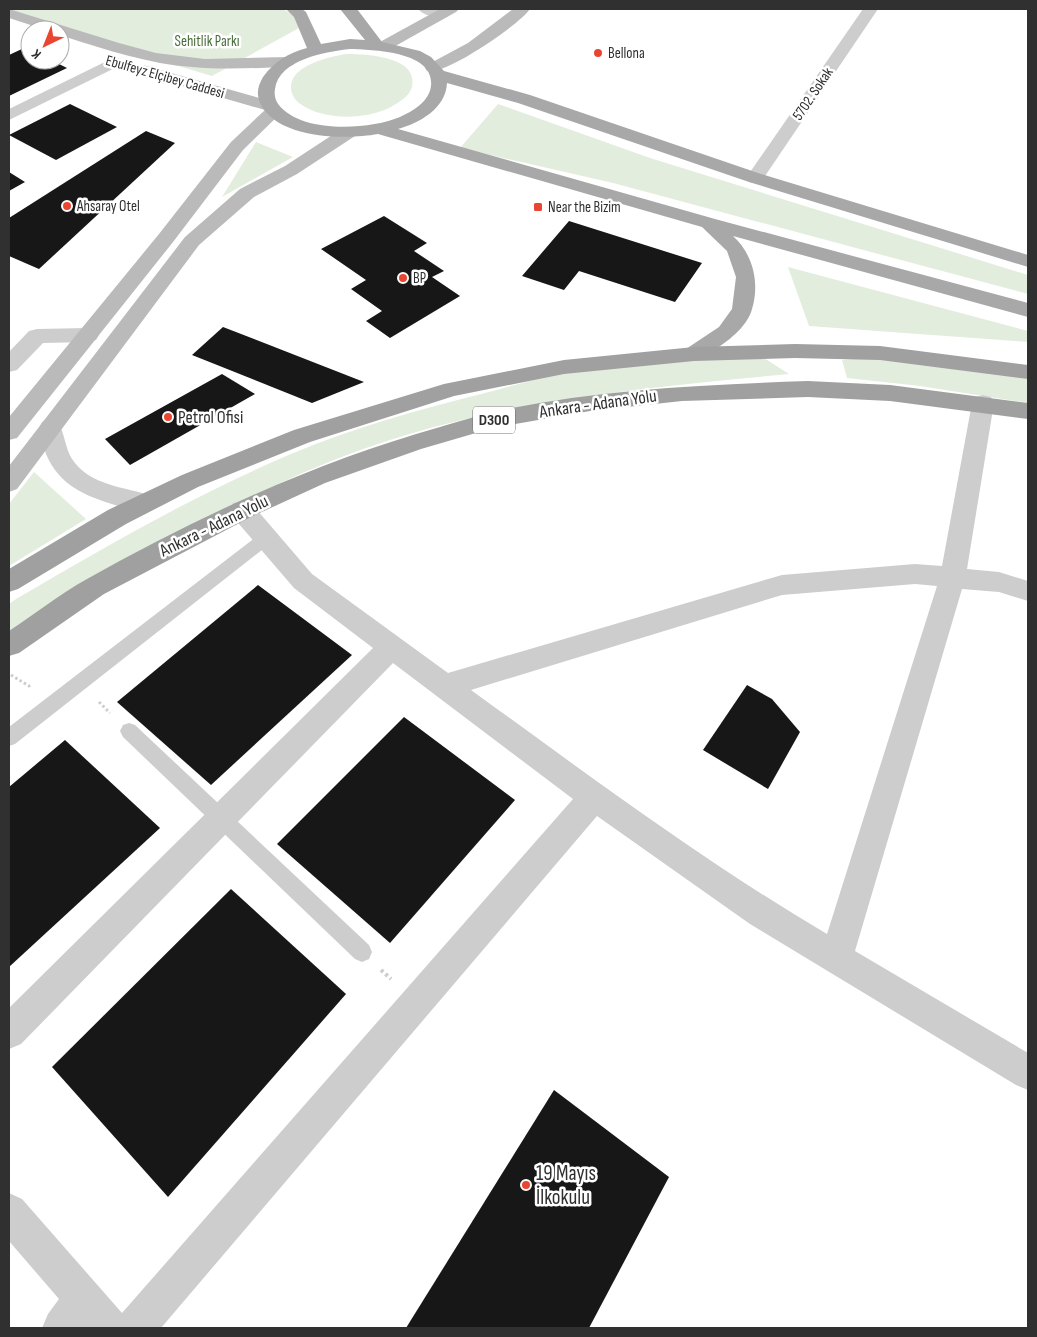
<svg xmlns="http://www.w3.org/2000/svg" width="1037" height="1337" font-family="'Sofia Sans Condensed',sans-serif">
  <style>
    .green { fill: #e3edde }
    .building { fill: #171717 }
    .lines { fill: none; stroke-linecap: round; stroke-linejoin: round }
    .path-far1 { stroke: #cdcdcd; stroke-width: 3; stroke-dasharray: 2.5 2.5; stroke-linecap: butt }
    .path { stroke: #cdcdcd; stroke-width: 4; stroke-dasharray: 3 3; stroke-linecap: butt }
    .service { fill: #cdcdcd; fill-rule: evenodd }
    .minor { fill: #cdcdcd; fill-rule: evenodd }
    .secondary { fill: #bababa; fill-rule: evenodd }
    .primary { fill: #a8a8a8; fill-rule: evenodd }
    .trunk { fill: #a0a0a0; fill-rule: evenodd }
    .poi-dot { fill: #e84631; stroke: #fff; stroke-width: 2 }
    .labels { text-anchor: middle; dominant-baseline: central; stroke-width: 5; stroke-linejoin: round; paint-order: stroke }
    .far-park-label { font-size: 15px; fill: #4a6d3c; stroke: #fff }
    .far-poi-label { font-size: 15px; fill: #303030; stroke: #fff; text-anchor: start }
    .far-street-label { font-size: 15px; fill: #303030; stroke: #fff }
    .shield { fill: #fff; stroke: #6e6e6e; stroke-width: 1 }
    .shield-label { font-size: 16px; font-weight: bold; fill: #303030 }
    .street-label { font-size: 18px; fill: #303030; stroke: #fff }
    .poi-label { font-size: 18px; fill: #303030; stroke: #fff; text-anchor: start }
    .near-poi-label { font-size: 21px; fill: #303030; stroke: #fff; text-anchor: start }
  </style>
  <rect width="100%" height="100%" fill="#fff"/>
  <g class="green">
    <polygon points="9,9 282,9 310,22 212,76 9,16"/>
    <path d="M346 54C365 54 419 56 412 87 409 97 399 102 391 107 366 120 322 121 299 103 294 99 291 93 291 87 291 65 329 57 346 54Z"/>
    <polygon points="498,104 650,158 1028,275 1028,294 613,183 460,148"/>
    <polygon points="256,142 293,157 222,197"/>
    <polygon points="788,267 1028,331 1028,342 809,326"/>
    <path d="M761 356 789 374C642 388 492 401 352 453 230 499 117 568 9 639V604L16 599C105 547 196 494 291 454 353 428 420 409 485 393 509 387 534 379 558 374 624 361 693 360 761 356Z"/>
    <polygon points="872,357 997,369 1028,375 1028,403 920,386 847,378 842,360"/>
    <polygon points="34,472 86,519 9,566 9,504"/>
  </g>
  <g class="building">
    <polygon points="24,48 30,50 30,60 51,60 67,68 9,96 9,55"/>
    <polygon points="70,104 117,127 56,160 9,135"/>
    <polygon points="146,131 175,143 39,269 9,256 9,218"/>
    <polygon points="9,172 25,182 9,191"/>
    <polygon points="384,216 427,243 414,251 444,271 432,277 460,296 390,338 366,321 382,311 351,289 366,280 321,249"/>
    <polygon points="569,221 702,263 675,302 579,271 564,290 522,276"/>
    <polygon points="223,327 364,382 312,403 192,355"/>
    <polygon points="222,374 255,394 130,465 105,439"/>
    <polygon points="258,585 352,655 211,785 117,702"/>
    <polygon points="747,685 772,699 800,732 768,789 703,750"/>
    <polygon points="404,717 515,800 390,943 277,844"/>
    <polygon points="65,740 160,828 9,967 9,787"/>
    <polygon points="231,889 346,994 168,1197 52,1067"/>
    <polygon points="554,1090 669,1177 589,1328 406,1328"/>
  </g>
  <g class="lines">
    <g class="path-far1">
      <polyline points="11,675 29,686 31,685"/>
      <polyline points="99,702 110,713"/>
    </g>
    <polyline class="path" points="381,970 391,979"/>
    <g class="service">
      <polygon points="266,532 272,534 274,538 272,542 15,744 9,746 9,727 260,534"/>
      <polygon points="129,723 135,725 369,945 372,952 369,959 362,962 355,959 123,737 120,731 123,725"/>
    </g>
    <g class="minor">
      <path d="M418 9C428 8 443 6 450 14L447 17C439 19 424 16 418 9Z"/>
      <polygon points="863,9 878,9 761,182 755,183 749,182 746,178"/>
      <polygon points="115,57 121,59 123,62 121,65 9,120 9,109"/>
      <polygon points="88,328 96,330 99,335 96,340 88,342 43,343 17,370 9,372 9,352 29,331 37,329"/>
      <path d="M983 395 991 397 994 403 967 569 999 572 1028 581V601L999 592 962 589 855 951 1028 1053V1090L1016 1085 750 924 597 816 161 1328H42L48 1314 59 1299 9 1241V1193L22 1199 122 1313 573 799 393 663 21 1044 9 1049V1008L373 648 294 588 233 517 230 510 233 503 242 501 251 503 312 574 448 673 782 575 915 564 942 566 972 403 975 397ZM915 584 937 586 827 934C703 861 587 774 471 690L782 595Z"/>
      <path d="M50 420 58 422C65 434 65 448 72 459 90 486 125 487 153 496L156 502 153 508C140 512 127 509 115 505 85 496 59 485 46 454 43 446 41 437 39 428L42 422Z"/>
    </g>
    <g class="secondary">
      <path d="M9 9 119 43 156 53 205 59 287 57 293 59 295 62 293 65 287 67C255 68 223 70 192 67 149 64 107 50 66 37L60 35V30H46L9 18Z"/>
      <polygon points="440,9 459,9 456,12 390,49 378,49 376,46 378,43"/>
      <path d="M513 9H530C519 25 445 76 427 71L425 68 427 65 468 43Z"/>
      <polygon points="143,65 277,103 283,111 243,150 173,242 17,438 9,440 9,417 159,234 231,142 265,110 137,73 135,70 137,67"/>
      <polygon points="349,127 355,128 358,132 355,136 297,174 254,197 199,245 17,489 9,492 9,466 185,237 240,189 285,166 343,128"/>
    </g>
    <path class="primary" d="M286 9H302L306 12 321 44 350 39 365 40 340 9H357L382 42 420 51 431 57 444 71 530 95 761 174 1028 255V267L749 182 518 103 447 83C446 108 420 123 398 129L715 219 1028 303V317L733 236C753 254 760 283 752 309 748 325 730 340 717 348 707 356 699 363 686 359L683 354 686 349 719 327 732 309 736 277 727 251 702 227 378 134C345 140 277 139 260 103 256 93 258 86 263 77 275 61 288 53 307 48L294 17ZM350 49C373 50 435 51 431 86 429 102 413 111 400 117 369 130 301 134 278 104 275 99 274 94 275 89 279 59 326 52 350 49Z"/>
    <g class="trunk">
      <polygon points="795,344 880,346 1028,365 1028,379 880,360 795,358 694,361 564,374 454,396 310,442 198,487 126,524 18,589 9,592 9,569 108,510 182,475 294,430 444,384 564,360 694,347"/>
      <path d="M808 381 890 385 1028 403V419L890 401 808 397 682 401 590 411 493 428 421 449 325 483 251 517 104 594 19 653 9 656V631C35 614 60 594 87 579 199 516 316 462 440 427 458 422 475 416 493 412 597 389 702 385 808 381Z"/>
    </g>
  </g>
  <g class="poi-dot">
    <circle cx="598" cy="53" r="5"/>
    <circle cx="67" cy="206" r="5"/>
    <rect x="533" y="202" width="10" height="10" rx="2.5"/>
    <circle cx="403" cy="278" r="5"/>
    <circle cx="168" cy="417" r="5"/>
    <circle cx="526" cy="1185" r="5"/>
  </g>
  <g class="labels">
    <g class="far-park-label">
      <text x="207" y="41">Sehitlik Parkı</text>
    </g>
    <g class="far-poi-label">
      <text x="608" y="53">Bellona</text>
      <text x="77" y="206">Ahsaray Otel</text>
      <text x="548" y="207">Near the Bizim</text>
      <text x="413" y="278">BP</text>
    </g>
    <g class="far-street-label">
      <text transform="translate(165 77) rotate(16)">Ebulfeyz Elçibey Caddesi</text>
      <text transform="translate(813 94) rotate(-56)">5702. Sokak</text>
    </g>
    <rect class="shield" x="473" y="406.5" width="42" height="27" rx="4"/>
    <g class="shield-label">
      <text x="494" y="420">D300</text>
    </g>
    <g class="street-label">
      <text transform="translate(598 404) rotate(-8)">Ankara - Adana Yolu</text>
      <text transform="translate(214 526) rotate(-26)">Ankara - Adana Yolu</text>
    </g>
    <g class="poi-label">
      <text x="178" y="417">Petrol Ofisi</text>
    </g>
    <g class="near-poi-label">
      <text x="536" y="1173">19 Mayıs<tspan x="536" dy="24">İlkokulu</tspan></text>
    </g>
  </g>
  <rect width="1037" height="1337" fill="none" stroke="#303030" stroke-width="20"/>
  <g transform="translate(45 45) rotate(223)"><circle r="24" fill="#ffffff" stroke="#acacac"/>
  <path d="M0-4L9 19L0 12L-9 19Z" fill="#e84631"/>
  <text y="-8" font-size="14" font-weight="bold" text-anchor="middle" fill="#303030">K</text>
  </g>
</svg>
